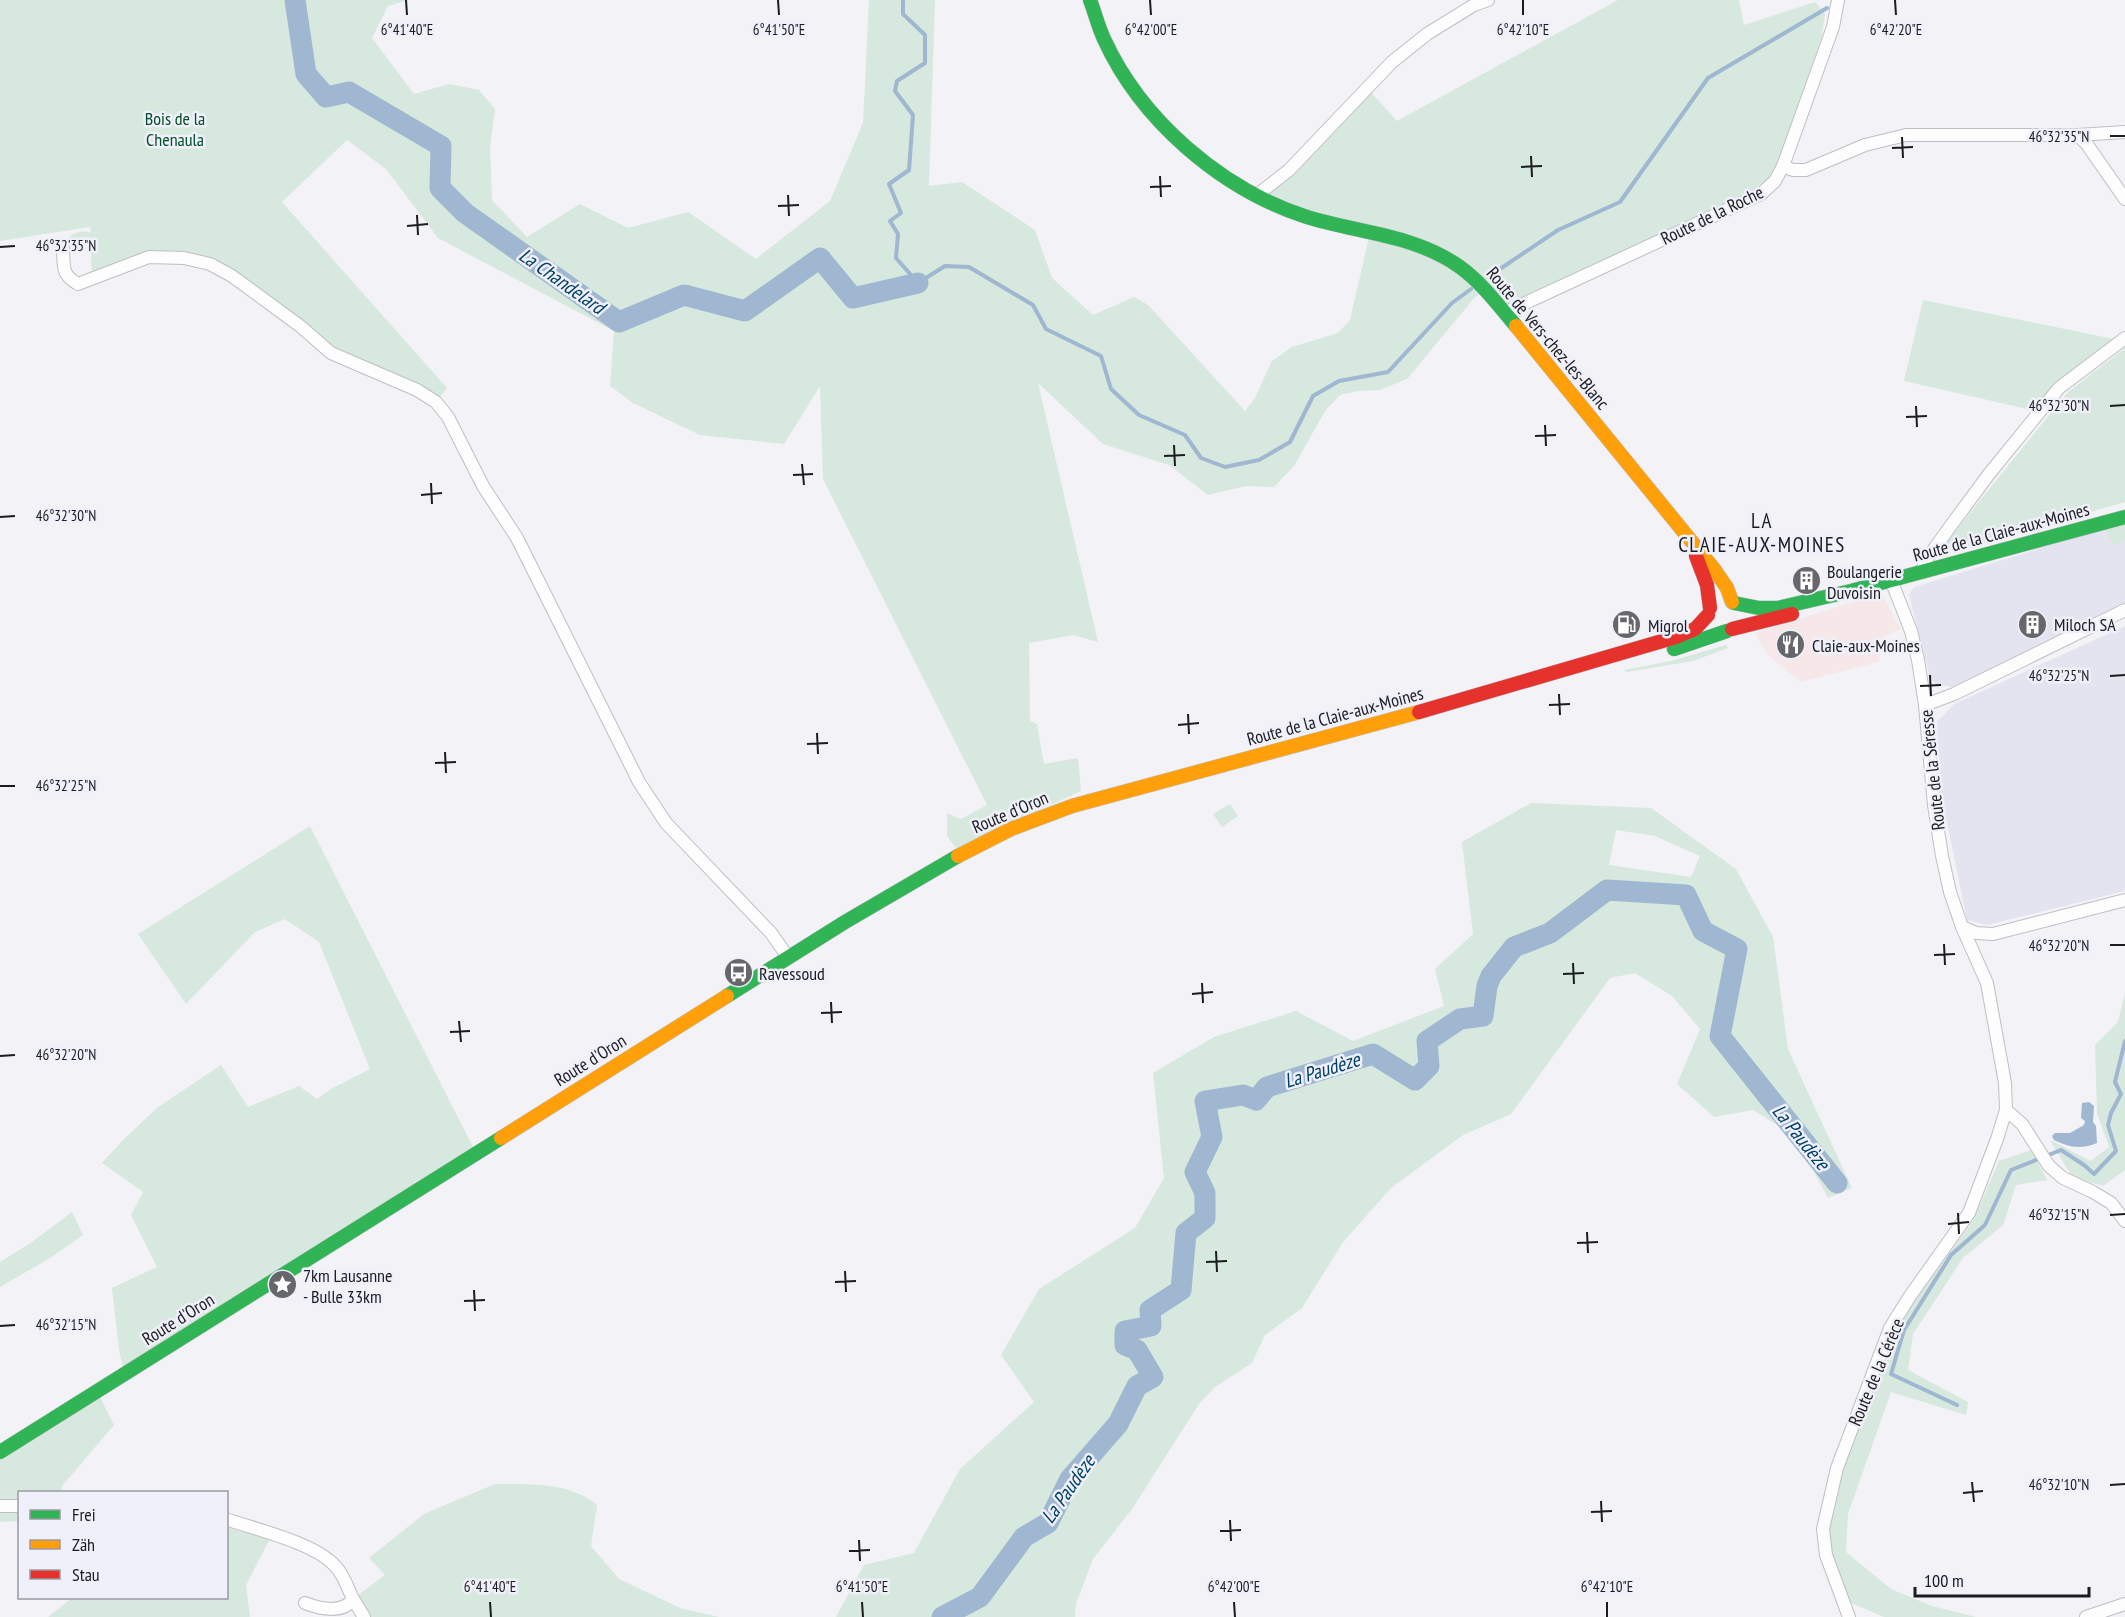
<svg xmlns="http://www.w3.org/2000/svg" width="2125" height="1617" font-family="'PT Sans Narrow',sans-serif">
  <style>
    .commercial { fill: #f6e8e9 }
    .built { fill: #e3e4ef }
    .green { fill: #d7e8de; fill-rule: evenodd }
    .water { fill: #9fb7d0 }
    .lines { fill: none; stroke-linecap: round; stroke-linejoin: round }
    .stream { stroke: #9fb7d0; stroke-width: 4 }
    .river { stroke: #9fb7d0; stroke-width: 21 }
    .street-casing { stroke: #bebfc3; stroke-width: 14 }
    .fast-casing { stroke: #bebfc3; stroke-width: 15 }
    .slow-casing { stroke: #bebfc3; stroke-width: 15 }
    .jam-casing { stroke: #bebfc3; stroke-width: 15 }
    .street { stroke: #fdfdfe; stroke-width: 12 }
    .fast { stroke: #30b455; stroke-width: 14 }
    .slow { stroke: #ff9f0a; stroke-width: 14 }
    .jam { stroke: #e5322d; stroke-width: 14 }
    .ticks { fill: none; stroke: #1b1c1f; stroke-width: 2 }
    .labels { text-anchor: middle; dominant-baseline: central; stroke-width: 5; stroke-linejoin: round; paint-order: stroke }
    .park-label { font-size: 18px; fill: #034e28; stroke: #eff0fa }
    .street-label { font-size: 18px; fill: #1b1c1f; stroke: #eff0fa }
    .poi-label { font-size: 18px; fill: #1b1c1f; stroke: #eff0fa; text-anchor: start }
    .water-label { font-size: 20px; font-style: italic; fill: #003f69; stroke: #eff0fa }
    .quarter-label { font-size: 21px; letter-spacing: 1.5px; fill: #1b1c1f; stroke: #eff0fa }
    .ticks-label { font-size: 15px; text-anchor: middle; fill: #1b1c1f; stroke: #eff0fa; stroke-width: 5; stroke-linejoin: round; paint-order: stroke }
  </style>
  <rect width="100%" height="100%" fill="#f2f2f7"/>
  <polygon class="commercial" points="1881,593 1901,629 1885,636 1878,662 1800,682 1767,654 1755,633"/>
  <g class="built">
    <polygon points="2104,529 2113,545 2125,541 2125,605 1954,687 1936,685 1930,677 1909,595 1914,587"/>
    <polygon points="2125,626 2125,891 1987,925 1967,920 1941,793 1937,722 1954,704"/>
  </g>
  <g class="green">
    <path d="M0 0H408L388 6 372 38 414 94 449 84 479 90 495 109 490 147 492 200 527 237 580 204 628 228 688 212 756 259 830 201 863 123 869 0H935L929 186 962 182 1035 230 1052 278 1093 315 1134 297 1148 305 1245 411 1255 398 1272 361 1292 347 1338 333 1350 320 1370 233 1257 195 1366 87 1397 121 1618 0H1739L1744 25 1815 2 1825 14 1822 36 1777 165 1770 177 1749 193 1617 254 1506 312 1488 291 1475 297 1407 379 1380 390 1358 391 1340 395 1325 411 1294 466 1274 487 1246 486 1208 495 1169 465 1103 444 1038 383 1098 642 1073 635 1029 643 1030 721 1037 724 1044 764 1078 758 1081 791 956 848 947 836V813L961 819 987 805 823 479 820 386 784 444 700 435 633 403 610 386 614 331 438 238 386 169 347 140 282 202 447 388 436 402 331 353 210 264 149 257 92 280 91 251 86 242H74L69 239 70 236C77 232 83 230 91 233L90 227 0 241Z"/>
    <polygon points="1923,300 2114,339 2054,385 2036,411 1904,381"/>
    <polygon points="2125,348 2125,502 1954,551 1944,545 2067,393"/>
    <polygon points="2125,523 2125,541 2113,545 2104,529"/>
    <polygon points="1726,645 1728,648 1693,661 1627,672 1624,670 1671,661"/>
    <path d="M1531 803 1651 808 1736 869 1773 937 1788 1049 1852 1188 1828 1198 1795 1136 1753 1110 1714 1117 1677 1084 1700 1029 1672 996 1635 973 1610 978 1511 1114 1463 1135 1391 1188 1343 1242 1302 1308 1265 1335 1252 1363 1215 1387 1199 1404 1132 1509 1093 1559 1076 1604 1075 1617H836L864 1565 914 1553 960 1469 1034 1402 1001 1355 1039 1289 1135 1228 1164 1178 1153 1073 1214 1037 1296 1011 1353 1041 1444 1006 1435 969 1473 934 1462 842ZM1616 830 1655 836 1700 856 1691 877 1609 865Z"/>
    <polygon points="1230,804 1238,816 1222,827 1213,814"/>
    <polygon points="310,826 476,1153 124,1374 119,1349 112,1288 157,1267 131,1215 143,1192 102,1163 123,1140 157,1108 221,1065 248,1107 299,1086 317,1099 331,1089 370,1069 319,942 285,919 255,932 186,1004 138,934"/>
    <polygon points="2125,993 2125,1170 2103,1186 2072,1177 2050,1140 2091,1161 2109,1147 2097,1113 2095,1045 2118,1022"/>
    <polygon points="2031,1150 2047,1180 2016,1185 2003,1225 1963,1258 1913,1334 1908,1370 1968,1402 1966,1415 1891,1392 1848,1514 1846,1552 1891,1589 1932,1606 1976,1617 1884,1617 1849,1602 1832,1556 1828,1531 1842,1472 1877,1373 1895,1332 1914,1302 1974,1219 1999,1161"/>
    <polygon points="72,1212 83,1235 50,1258 0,1287 0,1262 32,1242"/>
    <polygon points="97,1391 114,1425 62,1486 61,1492 20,1492 19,1521 0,1522 0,1452"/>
    <path d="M495 1484C530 1484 570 1482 597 1505L591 1546 619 1579 680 1608 719 1617H364L353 1599 385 1575 369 1558 424 1514Z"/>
    <polygon points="227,1519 272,1535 246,1585 250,1617 48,1617 72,1598 226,1598"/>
  </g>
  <path class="water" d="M2089 1102 2094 1106 2093 1122 2096 1126 2097 1143C2081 1150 2068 1147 2054 1140L2052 1136 2055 1133H2070L2084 1125 2085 1121 2081 1118 2082 1103Z"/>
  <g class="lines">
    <g class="stream">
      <polyline points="903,0 903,14 925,35 925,63 897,81 895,91 913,115 909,170 889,184 901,213 890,221 898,234 896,258 918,283 945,266 969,267 1033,305 1046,329 1101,356 1111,389 1139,415 1185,435 1201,458 1225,467 1259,460 1290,442 1313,396 1339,381 1388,372 1452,303 1471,289"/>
      <polyline points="1488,277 1558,230 1620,202 1708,78 1827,8"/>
      <polyline points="1957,1405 1891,1374 1904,1330 1951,1255 1985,1225 2011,1170 2061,1150 2084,1165 2094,1174 2116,1151 2108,1125 2111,1113 2121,1094 2115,1082 2125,1041"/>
    </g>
    <g class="river">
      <polyline points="295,0 306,74 326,97 349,92 441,146 440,188 465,213 619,322 684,295 745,311 820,258 853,298 918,283"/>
      <polyline points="942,1617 980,1597 1024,1537 1048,1523 1070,1479 1118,1424 1137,1386 1153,1377 1137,1350 1125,1345 1125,1331 1151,1326 1150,1310 1181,1290 1186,1233 1205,1218 1205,1193 1195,1172 1212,1137 1205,1101 1243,1095 1256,1100 1267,1087 1373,1054 1415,1080 1429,1066 1427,1041 1460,1019 1483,1016 1487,986 1491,976 1514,947 1550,933 1607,890 1686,895 1703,931 1737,949 1720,1036 1837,1183"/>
    </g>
    <defs>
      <g id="street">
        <polyline points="2077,135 2086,143 2125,199"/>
        <polyline points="1783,166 1793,170 1806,170 1865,145 1906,135 2077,135 2125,132"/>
        <polyline points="1257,195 1289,170 1392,62 1427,34 1474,5 1488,0"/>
        <path d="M63 248C64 267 61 274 78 284L149 257 184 258 210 264 232 276 300 326 331 353 417 390 436 402 448 417 483 486 517 538 639 782 666 823 771 933 788 957"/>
        <polyline points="1506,312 1761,194 1775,181 1783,166 1833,27 1838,0"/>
        <polyline points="1923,572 1924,563 1952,524 1989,474 2059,388 2125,338"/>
        <polyline points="1925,705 1954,694 2125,610"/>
        <polyline points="1962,927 1976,933 1993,934 2125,900"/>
        <polyline points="2006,1110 2022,1124 2049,1166 2063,1178 2093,1192 2111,1203 2125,1221"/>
        <polyline points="0,1506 20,1506"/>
        <path d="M226 1519C257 1530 316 1543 336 1567 344 1575 348 1589 353 1599 343 1614 320 1609 305 1603"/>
        <polyline points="353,1599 364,1617"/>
        <polyline points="1849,1617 1826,1555 1823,1529 1837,1468 1890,1328 1910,1296 1969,1213 1997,1139 2006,1110 2005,1083 1987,983 1962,927 1950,892 1942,856 1934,805 1925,705 1918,660 1911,631 1891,580"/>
        <polyline points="2086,1617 2125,1604"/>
      </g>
      <g id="fast">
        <path d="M1090 0C1095 13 1098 26 1104 39 1141 120 1220 188 1304 216 1356 233 1414 234 1460 267 1482 283 1498 305 1516 326"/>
        <polyline points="1734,603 1759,608 1778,608 1851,591 2125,517"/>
        <polyline points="1674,649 1727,631"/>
        <polyline points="727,996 845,922 958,856"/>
        <polyline points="0,1452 501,1138"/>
      </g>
      <g id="slow">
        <polyline points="1516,326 1714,569 1727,588 1732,602"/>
        <polyline points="958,856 1011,829 1072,806 1419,712"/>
        <polyline points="501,1138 727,996"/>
      </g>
      <g id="jam">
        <polyline points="1696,556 1707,585 1710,608"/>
        <polyline points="1732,629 1792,614"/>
        <polyline points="1419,712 1676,637 1695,629 1708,615"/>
      </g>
    </defs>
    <use href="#street" class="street-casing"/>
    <use href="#fast" class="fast-casing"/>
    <use href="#slow" class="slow-casing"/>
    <use href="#jam" class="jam-casing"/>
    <use href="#street" class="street"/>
    <use href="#fast" class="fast"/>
    <use href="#slow" class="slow"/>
    <use href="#jam" class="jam"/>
  </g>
  <path class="ticks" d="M406 0 407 15M778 0 779 15M1150 0 1151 15M1523 0V15M1895 0 1896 15M2110 136H2125M1902 137 1903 158M1892 148 1913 147M1531 156 1532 177M1521 167 1542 166M1160 176 1161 197M1150 187 1171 186M788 195 789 216M778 206 799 205M417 215 418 235M407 226 428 224M0 247 15 246M1916 406 1917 427M2110 406 2125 405M1906 417 1927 416M1545 425 1546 446M1535 436 1556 435M1174 445 1175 466M1164 456 1185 455M802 464 804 485M793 475 813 474M431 483 432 504M421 495 442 493M0 517 15 516M1930 675 1931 696M2110 676 2125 675M1920 686 1941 685M1559 694 1560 715M1549 705 1570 704M1188 714 1189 734M1178 725 1199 723M817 733 818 754M807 744 828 743M445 752 446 773M435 763 456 762M0 786H15M1944 944 1945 965M2110 945H2125M1934 955 1955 954M1573 963 1574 984M1563 974 1584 973M1202 983 1203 1003M1192 994 1213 992M831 1002 832 1023M821 1013 842 1012M459 1021 461 1042M450 1032 470 1031M0 1056 15 1055M1958 1213 1959 1234M2110 1215 2125 1214M1948 1224 1969 1222M1587 1232 1588 1253M1577 1243 1598 1242M1216 1251 1217 1272M1206 1262 1227 1261M845 1271 846 1292M835 1282 856 1281M474 1290 475 1311M464 1301 485 1300M0 1326 15 1325M1972 1482 1974 1502M2110 1485 2125 1484M1963 1493 1983 1491M1601 1501 1602 1522M1591 1512 1612 1511M1230 1520 1231 1541M1220 1531 1241 1530M859 1540 860 1561M849 1551 870 1550M490 1602 491 1617M862 1602 863 1617M1234 1602 1235 1617M1607 1602V1617"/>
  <defs>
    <symbol id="building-disc" viewBox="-11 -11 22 22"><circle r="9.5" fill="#66676b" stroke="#eff0fa"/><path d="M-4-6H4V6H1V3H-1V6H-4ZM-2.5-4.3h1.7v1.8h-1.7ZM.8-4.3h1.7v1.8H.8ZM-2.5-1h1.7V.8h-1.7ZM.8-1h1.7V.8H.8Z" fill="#fff"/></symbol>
    <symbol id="fuel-disc" viewBox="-11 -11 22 22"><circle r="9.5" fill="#66676b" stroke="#eff0fa"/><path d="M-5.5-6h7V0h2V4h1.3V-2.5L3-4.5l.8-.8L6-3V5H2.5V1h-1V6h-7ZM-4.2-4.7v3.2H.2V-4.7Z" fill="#fff"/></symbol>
    <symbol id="restaurant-disc" viewBox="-11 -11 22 22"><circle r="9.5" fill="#66676b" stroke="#eff0fa"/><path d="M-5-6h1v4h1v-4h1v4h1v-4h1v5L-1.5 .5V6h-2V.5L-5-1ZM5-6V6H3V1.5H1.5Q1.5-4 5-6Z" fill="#fff"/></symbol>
    <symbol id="bus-disc" viewBox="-11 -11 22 22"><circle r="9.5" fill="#66676b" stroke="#eff0fa"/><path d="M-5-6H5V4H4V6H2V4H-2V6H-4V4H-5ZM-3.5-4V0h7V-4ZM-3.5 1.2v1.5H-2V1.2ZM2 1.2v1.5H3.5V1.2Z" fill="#fff"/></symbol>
    <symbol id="sight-disc" viewBox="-11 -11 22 22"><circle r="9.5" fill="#66676b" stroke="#eff0fa"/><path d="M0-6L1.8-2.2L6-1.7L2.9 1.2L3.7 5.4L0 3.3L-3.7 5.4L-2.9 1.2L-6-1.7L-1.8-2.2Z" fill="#fff"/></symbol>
  </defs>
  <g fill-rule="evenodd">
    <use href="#building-disc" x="1790" y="564" width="33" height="33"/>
    <use href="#building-disc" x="2016" y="608" width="33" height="33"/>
    <use href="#fuel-disc" x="1610" y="608" width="33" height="33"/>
    <use href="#restaurant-disc" x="1774" y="628" width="33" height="33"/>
    <use href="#bus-disc" x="722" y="956" width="33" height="33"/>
    <use href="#sight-disc" x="266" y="1268" width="33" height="33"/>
  </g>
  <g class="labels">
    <g class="park-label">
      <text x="175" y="118">Bois de la<tspan x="175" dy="21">Chenaula</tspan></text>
    </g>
    <g class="street-label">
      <text transform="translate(1712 215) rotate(-26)">Route de la Roche</text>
      <text transform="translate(1548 338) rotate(50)">Route de Vers-chez-les-Blanc</text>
      <text transform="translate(2001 532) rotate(-15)">Route de la Claie-aux-Moines</text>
      <text transform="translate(1335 716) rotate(-15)">Route de la Claie-aux-Moines</text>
      <text transform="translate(1932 770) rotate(-96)">Route de la Séresse</text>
      <text transform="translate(1010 812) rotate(-23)">Route d'Oron</text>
      <text transform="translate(590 1060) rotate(-32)">Route d'Oron</text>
      <text transform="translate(178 1319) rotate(-32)">Route d'Oron</text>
      <text transform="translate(1876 1372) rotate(-67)">Route de la Cérèce</text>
    </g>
    <g class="poi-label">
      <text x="1827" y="571">Boulangerie<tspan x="1827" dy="21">Duvoisin</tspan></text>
      <text x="2054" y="624">Miloch SA</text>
      <text x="1648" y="625">Migrol</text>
      <text x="1812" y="645">Claie-aux-Moines</text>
      <text x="759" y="973">Ravessoud</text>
      <text x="303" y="1275">7km Lausanne<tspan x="303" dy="21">- Bulle 33km</tspan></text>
    </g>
    <g class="water-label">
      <text transform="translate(562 281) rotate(35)">La Chandelard</text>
      <text transform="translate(1322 1070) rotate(-17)">La Paudèze</text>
      <text transform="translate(1801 1137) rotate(51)">La Paudèze</text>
      <text transform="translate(1068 1489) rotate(-55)">La Paudèze</text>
    </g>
    <g class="quarter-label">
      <text x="1762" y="520">LA<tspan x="1762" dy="24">CLAIE-AUX-MOINES</tspan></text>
    </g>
  </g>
  <g class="ticks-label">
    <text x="407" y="35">6°41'40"E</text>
    <text x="779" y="35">6°41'50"E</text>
    <text x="1151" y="35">6°42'00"E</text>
    <text x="1523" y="35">6°42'10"E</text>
    <text x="1896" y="35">6°42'20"E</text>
    <text x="2059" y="142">46°32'35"N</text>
    <text x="66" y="251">46°32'35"N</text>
    <text x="2059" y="411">46°32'30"N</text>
    <text x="66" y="521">46°32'30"N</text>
    <text x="2059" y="681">46°32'25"N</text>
    <text x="66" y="791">46°32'25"N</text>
    <text x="2059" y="951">46°32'20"N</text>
    <text x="66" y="1060">46°32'20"N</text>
    <text x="2059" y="1220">46°32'15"N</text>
    <text x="66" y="1330">46°32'15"N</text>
    <text x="2059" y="1490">46°32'10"N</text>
    <text x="490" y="1592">6°41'40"E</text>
    <text x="862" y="1592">6°41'50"E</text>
    <text x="1234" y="1592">6°42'00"E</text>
    <text x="1607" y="1592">6°42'10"E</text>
  </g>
  <rect x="18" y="1491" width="210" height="108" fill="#eff0fa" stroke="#9a9ba2" stroke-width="1.5"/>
  <rect x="30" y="1510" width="30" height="9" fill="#30b455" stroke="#9a9ba2" stroke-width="1.5"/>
  <text x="72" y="1521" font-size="18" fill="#1b1c1f">Frei</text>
  <rect x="30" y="1540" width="30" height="9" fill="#ff9f0a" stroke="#9a9ba2" stroke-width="1.5"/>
  <text x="72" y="1551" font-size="18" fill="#1b1c1f">Zäh</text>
  <rect x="30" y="1570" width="30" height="9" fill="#e5322d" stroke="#9a9ba2" stroke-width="1.5"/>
  <text x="72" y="1581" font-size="18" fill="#1b1c1f">Stau</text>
  <path d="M1915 1587v9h174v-9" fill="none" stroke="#1b1c1f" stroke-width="3"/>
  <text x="1924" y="1587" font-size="18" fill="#1b1c1f" stroke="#eff0fa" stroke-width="4.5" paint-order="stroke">100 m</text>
</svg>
